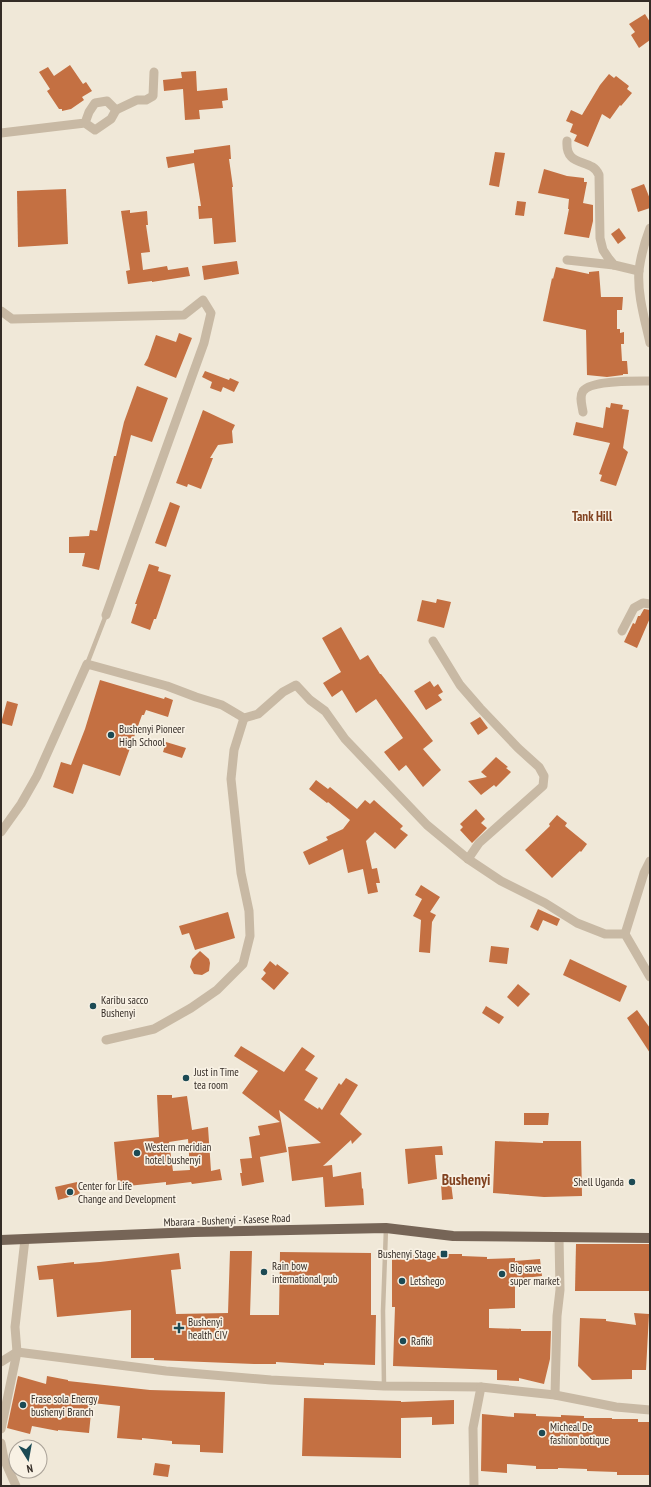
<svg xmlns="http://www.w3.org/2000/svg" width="651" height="1487" font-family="'PT Sans Narrow',sans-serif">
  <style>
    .building { fill: #c47042; fill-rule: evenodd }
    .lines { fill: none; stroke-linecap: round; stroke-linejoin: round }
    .service { stroke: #c8b9a4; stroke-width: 4.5 }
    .minor { stroke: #c8b9a4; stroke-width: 9 }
    .primary { stroke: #766557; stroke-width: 10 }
    .poi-dot { fill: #1c4a54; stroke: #f8f1e4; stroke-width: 1.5 }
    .labels { text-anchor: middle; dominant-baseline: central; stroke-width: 3.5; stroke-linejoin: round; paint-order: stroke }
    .poi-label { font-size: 11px; fill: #342c26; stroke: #f8f1e4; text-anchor: start }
    .street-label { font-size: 11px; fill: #342c26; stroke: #f8f1e4 }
    .quarter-label { font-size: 13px; font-weight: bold; fill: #814220; stroke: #f8f1e4 }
    .district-label { font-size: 15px; font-weight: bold; fill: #814220; stroke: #f8f1e4 }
  </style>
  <rect width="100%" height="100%" fill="#f0e8d8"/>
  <g class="building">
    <polygon points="645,14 650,22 650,40 639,48 631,35 635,32 629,24"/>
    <polygon points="70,65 83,84 86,82 92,91 82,97 84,100 71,109 62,111 62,109 59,109 47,91 50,89 39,72 48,67 54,76"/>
    <polygon points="196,71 197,91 227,88 228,100 222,101 223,108 199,110 200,119 185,120 183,89 164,91 163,80 182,78 181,72"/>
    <polygon points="609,74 614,78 616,76 629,86 627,89 632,93 621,106 620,105 610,119 602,114 588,147 574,141 577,135 570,132 573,124 566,121 571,110 582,115 600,85"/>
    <polygon points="230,145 231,159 229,159 233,187 232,187 236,242 214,244 212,218 199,219 198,206 201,206 194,163 168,168 166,157 194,153 194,150"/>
    <polygon points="495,152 505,153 499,187 489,185"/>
    <polygon points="544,169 567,176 584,178 584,182 587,182 583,203 593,205 593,221 589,238 564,234 569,209 568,209 569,199 538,193"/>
    <polygon points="644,184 650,199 650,208 638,212 631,189"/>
    <polygon points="66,189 68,244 18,247 17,191"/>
    <polygon points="517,201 526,202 524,216 515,215"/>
    <polygon points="130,210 130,213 147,211 148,225 146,225 150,252 141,253 143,270 167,266 168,270 188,267 190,276 152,282 152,281 128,284 126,271 130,270 121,211"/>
    <polygon points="619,228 626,238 618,244 611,234"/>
    <polygon points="237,261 239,274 204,280 202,266"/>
    <polygon points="556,267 589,274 589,272 599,271 601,297 623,297 622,310 617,310 617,329 620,329 620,333 624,332 624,344 621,344 622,361 627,361 628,374 623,374 623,375 607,377 587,375 586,330 543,321 552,278 553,279"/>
    <polygon points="179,333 192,338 176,378 144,365 148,358 156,335 176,342"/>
    <polygon points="205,371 229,380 230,378 239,382 234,392 223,387 221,392 210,388 212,382 202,377"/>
    <polygon points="137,386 168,398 152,442 131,435 99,570 82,566 85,553 69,553 69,537 89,536 90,530 97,531 114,456 116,456 124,422"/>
    <polygon points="611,403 623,405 622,409 629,410 623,448 628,452 616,486 600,481 602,475 599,474 610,443 573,435 576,422 603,428 606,407 610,408"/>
    <polygon points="203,410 235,425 232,431 233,443 218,445 210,458 213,458 201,489 188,484 187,487 176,483"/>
    <polygon points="170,502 180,506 166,547 155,543"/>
    <polygon points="149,564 159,567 158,571 171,575 156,619 154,619 150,630 131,623 137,604 135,604"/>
    <polygon points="437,599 451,602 444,628 417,621 422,600 436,603"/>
    <polygon points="644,609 650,610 650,618 637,648 624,642 633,623 635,624 638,616 640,616"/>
    <polygon points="341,627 360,660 368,655 380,674 381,674 433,741 423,749 441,770 423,787 406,765 399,771 384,752 403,738 376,699 356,713 342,690 332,697 323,683 341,672 322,638"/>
    <polygon points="100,680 164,699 165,697 173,700 168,717 146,710 144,715 142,715 120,776 83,764 73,794 53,787 61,762 71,765 85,729"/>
    <polygon points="430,681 434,687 438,684 443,692 438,695 442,700 426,710 414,691"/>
    <polygon points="7,701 18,704 12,726 1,723"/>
    <polygon points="480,717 488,728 478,735 470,723"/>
    <polygon points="166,742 186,748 182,758 163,752"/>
    <polygon points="496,757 508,767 506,768 511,772 496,787 494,785 481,795 468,781 487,777 481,772"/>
    <polygon points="316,780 328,789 330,787 357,809 365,800 370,804 374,800 403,826 400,829 408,835 395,849 375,832 366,841 372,869 377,868 380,883 376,883 378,892 368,894 363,869 348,873 343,849 309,865 303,852 328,840 326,837 343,829 350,820 328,802 327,803 309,789"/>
    <polygon points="476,809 485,819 481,823 487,828 472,843 460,830 463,827 460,824"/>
    <polygon points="557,815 567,823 565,826 587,844 581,852 580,851 552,878 525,850 550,826 549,824"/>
    <polygon points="421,885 440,897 430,912 436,915 432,922 430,953 419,952 421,920 413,916 422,899 415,895"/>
    <polygon points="538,909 560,919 557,926 543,920 538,931 530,927"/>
    <polygon points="228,912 235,938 195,950 189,933 182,935 179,926"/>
    <polygon points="491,946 509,948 507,964 489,962"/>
    <polygon points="200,951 209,959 210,963 209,971 202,975 194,974 190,967 192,959"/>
    <polygon points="570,959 627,986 620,1002 563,975"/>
    <polygon points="270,961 276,966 277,964 289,973 274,990 261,979 266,973 263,970"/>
    <polygon points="518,984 530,994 518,1007 507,997"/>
    <polygon points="486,1006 504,1017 499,1024 482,1013"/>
    <polygon points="637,1010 650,1028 650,1053 627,1018"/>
    <polygon points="241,1046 284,1072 302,1047 315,1056 305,1070 318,1078 304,1100 318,1109 319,1107 322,1110 339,1083 341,1085 346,1078 358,1085 340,1114 362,1134 352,1144 351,1140 323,1166 332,1165 333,1177 361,1172 362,1189 363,1188 364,1205 325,1207 323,1177 292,1181 288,1147 321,1143 279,1110 287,1152 260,1157 264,1182 242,1186 240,1173 242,1173 240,1159 252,1158 249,1137 260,1135 258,1126 280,1122 242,1093 258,1071 234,1056"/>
    <path d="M157 1095H172V1098L187 1096 192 1130 208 1127 211 1171 220 1169 222 1180 192 1184 191 1182 166 1185V1182L118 1187 114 1142 159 1137ZM188 1139 190 1170 173 1171 169 1142Z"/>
    <polygon points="524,1113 549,1113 548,1125 524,1125"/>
    <polygon points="495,1141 543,1143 543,1141 581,1141 582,1196 544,1197 493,1193"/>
    <polygon points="442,1146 443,1155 435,1155 437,1179 408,1184 405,1149"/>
    <polygon points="77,1182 80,1194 58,1200 55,1187"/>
    <polygon points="451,1183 453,1199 442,1200 441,1184"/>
    <polygon points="576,1244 650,1244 650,1291 575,1291"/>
    <polygon points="230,1251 252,1251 250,1315 279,1315 280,1252 371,1253 371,1315 376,1315 375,1365 324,1363 324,1365 276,1362 276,1364 254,1364 154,1360 154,1358 131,1358 131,1310 57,1317 53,1279 39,1280 37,1266 74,1262 74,1264 100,1262 179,1253 181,1269 171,1270 176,1314 228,1313"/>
    <polygon points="444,1254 462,1254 462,1256 487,1257 487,1259 515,1258 515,1261 540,1259 542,1276 515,1279 515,1308 489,1309 489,1328 521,1329 521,1331 551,1331 550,1359 544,1384 519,1378 519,1381 497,1380 497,1370 393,1366 395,1307 392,1307 392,1255 444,1256"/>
    <polygon points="634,1313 649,1314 646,1370 632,1370 632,1379 592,1380 578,1366 580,1318 606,1319 606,1321 636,1325"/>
    <polygon points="18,1376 46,1384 47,1376 68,1380 68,1381 150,1390 225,1392 223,1453 200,1452 200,1445 172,1444 172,1441 142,1438 142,1440 117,1438 120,1406 92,1403 89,1433 58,1430 58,1431 32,1426 30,1434 7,1428"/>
    <polygon points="304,1398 401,1401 401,1402 454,1400 454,1424 432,1425 432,1417 401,1418 401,1458 302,1456"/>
    <polygon points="514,1413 536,1414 536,1416 561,1417 561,1415 584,1416 584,1418 612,1418 612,1419 638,1419 638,1422 650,1422 650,1475 617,1475 617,1472 587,1471 587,1469 558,1468 558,1469 536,1469 536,1466 507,1464 507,1473 481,1471 482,1414 514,1417"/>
    <polygon points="155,1463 170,1465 168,1477 153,1475"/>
  </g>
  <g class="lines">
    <g class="service">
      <polyline points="87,664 106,615"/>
      <polyline points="384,1386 383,1311 386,1228"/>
    </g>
    <g class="minor">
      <polyline points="116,110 137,100 146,100 153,96 154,72"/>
      <polyline points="1,133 85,123 95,130 111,119 116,110 107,101 95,103 89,112 85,123"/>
      <path d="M567 141C565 169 592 157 599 175L600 238 603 250 609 259 614 265 639 271"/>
      <path d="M650 228C645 241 641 255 639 270 637 294 645 320 650 343"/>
      <polyline points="567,260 614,265"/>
      <polyline points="1,311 12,319 184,315 203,300 211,313 204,343 106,615"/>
      <path d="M583 412C582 405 579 397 583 391 591 380 636 381 650 381"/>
      <polyline points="622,631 634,608 643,603 650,604"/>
      <polyline points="433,641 460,685 480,708 518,748 539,767 544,776 543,786 479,843 468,859"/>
      <polyline points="1,832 21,804 37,776 87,664 167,686 196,697 222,705 244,718 258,714 283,692 296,685 310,700 325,711 345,739 427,825 468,859 501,881 545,903 577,923 605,934 625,934 650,977"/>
      <polyline points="625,934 644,873 650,861"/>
      <polyline points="106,1040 154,1029 191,1008 217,990 243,964 250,936 249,911 241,873 231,779 234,750 244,718"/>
      <polyline points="1,1362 17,1352 166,1371 271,1380 384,1386 481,1387 555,1395 616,1407 650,1410"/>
      <polyline points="555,1395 557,1316 560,1290 559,1237"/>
      <polyline points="1,1429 17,1352 15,1327 25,1239"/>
      <polyline points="1,1443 4,1459 16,1486"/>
      <polyline points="474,1486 473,1428 481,1387"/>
    </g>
    <polyline class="primary" points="1,1240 194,1232 386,1228 453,1236 650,1238"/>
  </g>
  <g class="poi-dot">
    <circle cx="111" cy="735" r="4"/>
    <circle cx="93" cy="1006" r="4"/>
    <circle cx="186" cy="1078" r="4"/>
    <circle cx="137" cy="1153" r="4"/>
    <circle cx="632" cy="1182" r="4"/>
    <circle cx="70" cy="1192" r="4"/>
    <rect x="440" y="1250" width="8" height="8" rx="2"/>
    <circle cx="264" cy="1272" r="4"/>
    <circle cx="502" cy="1274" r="4"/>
    <circle cx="402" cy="1281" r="4"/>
    <path d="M177 1322h4v4h4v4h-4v4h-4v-4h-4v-4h4z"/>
    <circle cx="403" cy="1341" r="4"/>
    <circle cx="23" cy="1405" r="4"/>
    <circle cx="542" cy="1433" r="4"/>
  </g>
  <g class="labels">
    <g class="poi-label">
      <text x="119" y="729">Bushenyi Pioneer<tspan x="119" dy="13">High School</tspan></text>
      <text x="101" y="1000">Karibu sacco<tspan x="101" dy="13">Bushenyi</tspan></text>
      <text x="194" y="1072">Just in Time<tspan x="194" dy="13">tea room</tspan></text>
      <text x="145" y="1147">Western meridian<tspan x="145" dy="13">hotel bushenyi</tspan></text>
      <text x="624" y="1182" text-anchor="end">Shell Uganda</text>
      <text x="78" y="1186">Center for Life<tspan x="78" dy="13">Change and Development</tspan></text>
      <text x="436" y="1254" text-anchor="end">Bushenyi Stage</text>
      <text x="272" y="1266">Rain bow<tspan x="272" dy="13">international pub</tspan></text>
      <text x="510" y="1268">Big save<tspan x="510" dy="13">super market</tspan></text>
      <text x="410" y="1281">Letshego</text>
      <text x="188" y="1322">Bushenyi<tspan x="188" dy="13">health CIV</tspan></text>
      <text x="411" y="1341">Rafiki</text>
      <text x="31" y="1399">Frase sola Energy<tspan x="31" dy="13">bushenyi Branch</tspan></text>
      <text x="550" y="1427">Micheal De<tspan x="550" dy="13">fashion botique</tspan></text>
    </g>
    <g class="street-label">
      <text transform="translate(227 1220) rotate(-2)">Mbarara - Bushenyi - Kasese Road</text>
    </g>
    <g class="quarter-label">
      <text x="592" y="516">Tank Hill</text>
    </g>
    <g class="district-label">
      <text x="466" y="1179">Bushenyi</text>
    </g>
  </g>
  <rect width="651" height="1487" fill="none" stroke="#342c26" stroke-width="4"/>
  <g transform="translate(28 1459) rotate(169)"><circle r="19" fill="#f8f1e4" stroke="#aaa298"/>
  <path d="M0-3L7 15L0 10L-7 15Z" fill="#1c4a54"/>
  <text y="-6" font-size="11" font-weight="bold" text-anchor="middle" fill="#342c26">N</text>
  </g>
</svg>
